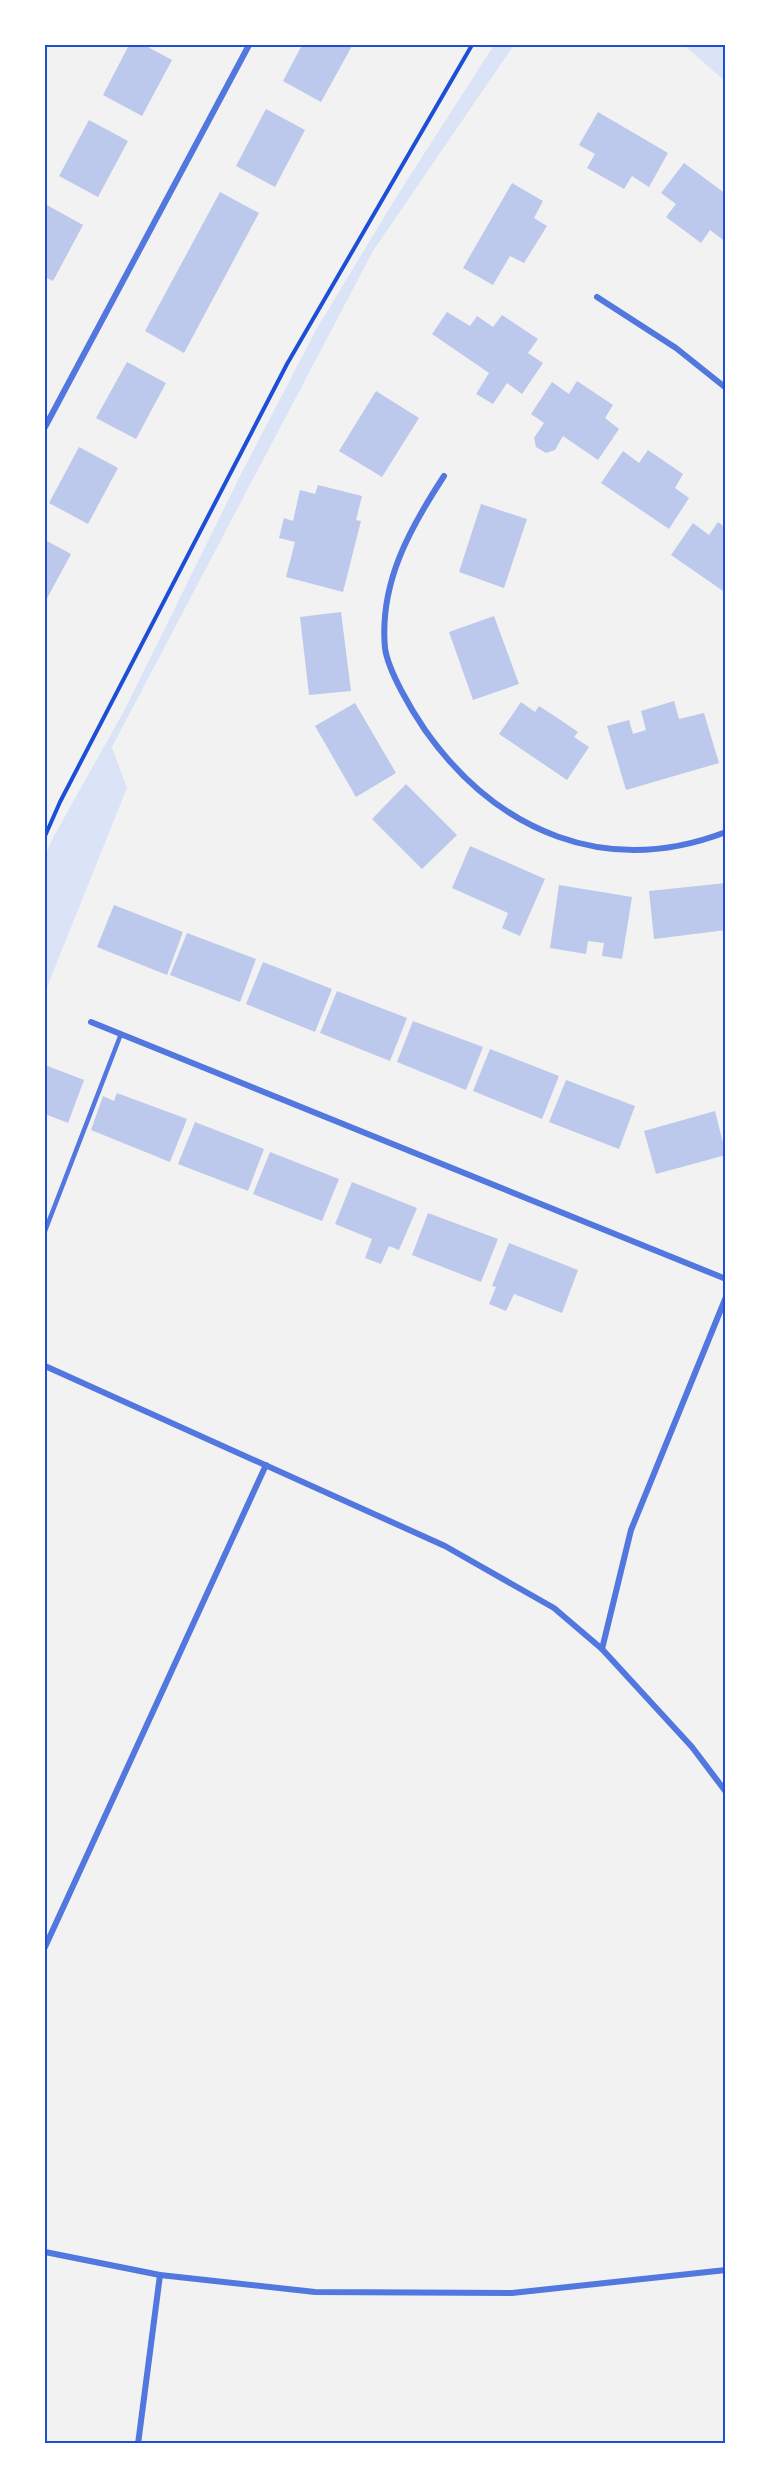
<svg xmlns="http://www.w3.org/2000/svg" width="771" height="2489" font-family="Lora,serif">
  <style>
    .green { fill: #dbe4f7 }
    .building { fill: #bdc9ec }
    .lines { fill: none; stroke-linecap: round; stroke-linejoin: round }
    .path { stroke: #1d4ed8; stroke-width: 4 }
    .service { stroke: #5277de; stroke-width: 4.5 }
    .minor { stroke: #5277de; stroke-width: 6 }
    .neatline { fill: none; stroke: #1d4ed8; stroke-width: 2 }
  </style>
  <rect width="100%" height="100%" fill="#f2f2f2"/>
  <g class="green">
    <polygon points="494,45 514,45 373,251 112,747 127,788 45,992 45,855 54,836 125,709 241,474 316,330 395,199"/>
    <polygon points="684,45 726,45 726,82"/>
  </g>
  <g class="building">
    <polygon points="129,45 144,45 172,60 142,116 103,95"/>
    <polygon points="302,45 352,46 321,102 283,81"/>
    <polygon points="266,109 305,130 275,187 236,166"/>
    <polygon points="598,112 668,153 649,187 632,176 624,189 587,168 595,154 579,145"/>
    <polygon points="89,120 128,141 98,197 59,176"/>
    <polygon points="684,163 726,194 726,242 710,230 701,243 666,217 676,204 661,193"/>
    <polygon points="512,183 543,201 534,218 547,226 524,263 510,256 493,285 463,268"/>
    <polygon points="220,192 259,213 184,353 145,331"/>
    <polygon points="45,204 83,225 53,281 45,277"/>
    <polygon points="447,312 470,326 477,316 493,327 502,315 538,339 528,353 543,363 522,394 507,383 493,404 476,394 489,373 432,334"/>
    <polygon points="127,362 166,383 136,439 96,418"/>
    <polygon points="577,381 613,405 605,418 619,429 598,460 563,436 555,450 546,453 536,447 534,438 544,423 531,414 552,382 569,394"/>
    <polygon points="376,391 419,418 382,477 339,451"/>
    <polygon points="79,447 118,468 88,524 49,503"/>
    <polygon points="648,450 683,474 675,488 689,498 669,529 601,483 623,451 639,463"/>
    <polygon points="318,485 362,496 356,520 361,521 343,592 286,577 295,542 279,538 284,518 293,521 300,490 315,494"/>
    <polygon points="481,504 527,519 504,588 459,572"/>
    <polygon points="718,522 726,528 726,593 671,555 693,523 709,535"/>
    <polygon points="45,540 71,554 45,602"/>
    <polygon points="341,612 351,691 309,695 300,617"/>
    <polygon points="494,616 519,684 473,700 449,632"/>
    <polygon points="674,701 679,719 704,713 719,763 626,790 607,726 629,720 633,734 646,730 641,711"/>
    <polygon points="521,702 535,712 539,706 559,719 578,732 574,737 589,747 567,780 499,734"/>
    <polygon points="355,703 396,773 356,797 315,726"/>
    <polygon points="406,784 457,835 422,869 372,819"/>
    <polygon points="470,846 545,879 520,936 502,928 508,913 452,888"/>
    <polygon points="726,883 726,930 654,939 649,891"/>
    <polygon points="559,885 632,897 622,959 602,956 604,943 588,941 586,954 550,948"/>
    <polygon points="114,905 183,932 167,975 97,947"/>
    <polygon points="187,933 256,959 240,1002 170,975"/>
    <polygon points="263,962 332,989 315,1032 246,1004"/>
    <polygon points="337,991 407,1018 390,1061 320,1033"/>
    <polygon points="413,1021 483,1047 466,1090 397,1062"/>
    <polygon points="490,1049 559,1076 542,1119 473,1091"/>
    <polygon points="45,1065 84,1080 68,1123 45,1114"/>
    <polygon points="566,1080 635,1106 619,1149 549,1122"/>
    <polygon points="117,1093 187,1119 170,1162 91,1130 103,1096 114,1101"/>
    <polygon points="715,1111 726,1155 656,1174 644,1131"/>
    <polygon points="195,1122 264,1149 248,1191 178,1164"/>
    <polygon points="270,1152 339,1179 322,1221 253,1194"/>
    <polygon points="352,1182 417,1208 399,1250 389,1246 381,1264 365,1258 372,1239 335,1224"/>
    <polygon points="428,1213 498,1239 481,1282 412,1255"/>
    <polygon points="509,1243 578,1270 562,1313 514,1294 506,1311 489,1304 496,1287 492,1286"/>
  </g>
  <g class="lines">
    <polyline class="path" points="45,836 60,802 287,364 472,45"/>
    <polyline class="service" points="45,1231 121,1034"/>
    <g class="minor">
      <polyline points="597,297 676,348 726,388"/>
      <polyline points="45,427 249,45"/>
      <path d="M444 476C410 528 379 583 385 648 388 671 412 711 425 730 497 832 606 878 726 832"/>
      <polyline points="91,1022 726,1279"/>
      <polyline points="45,1366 445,1546 554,1608 602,1649 692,1747 726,1792"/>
      <polyline points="602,1649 631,1530 726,1297"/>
      <polyline points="45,1947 266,1465"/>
      <polyline points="45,2252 160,2275 315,2292 512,2293 726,2270"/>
      <polyline points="138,2444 160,2275"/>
    </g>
  </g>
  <rect width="771" height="2489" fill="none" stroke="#ffffff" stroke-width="93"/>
  <rect x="46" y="46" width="678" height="2396" class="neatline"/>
</svg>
